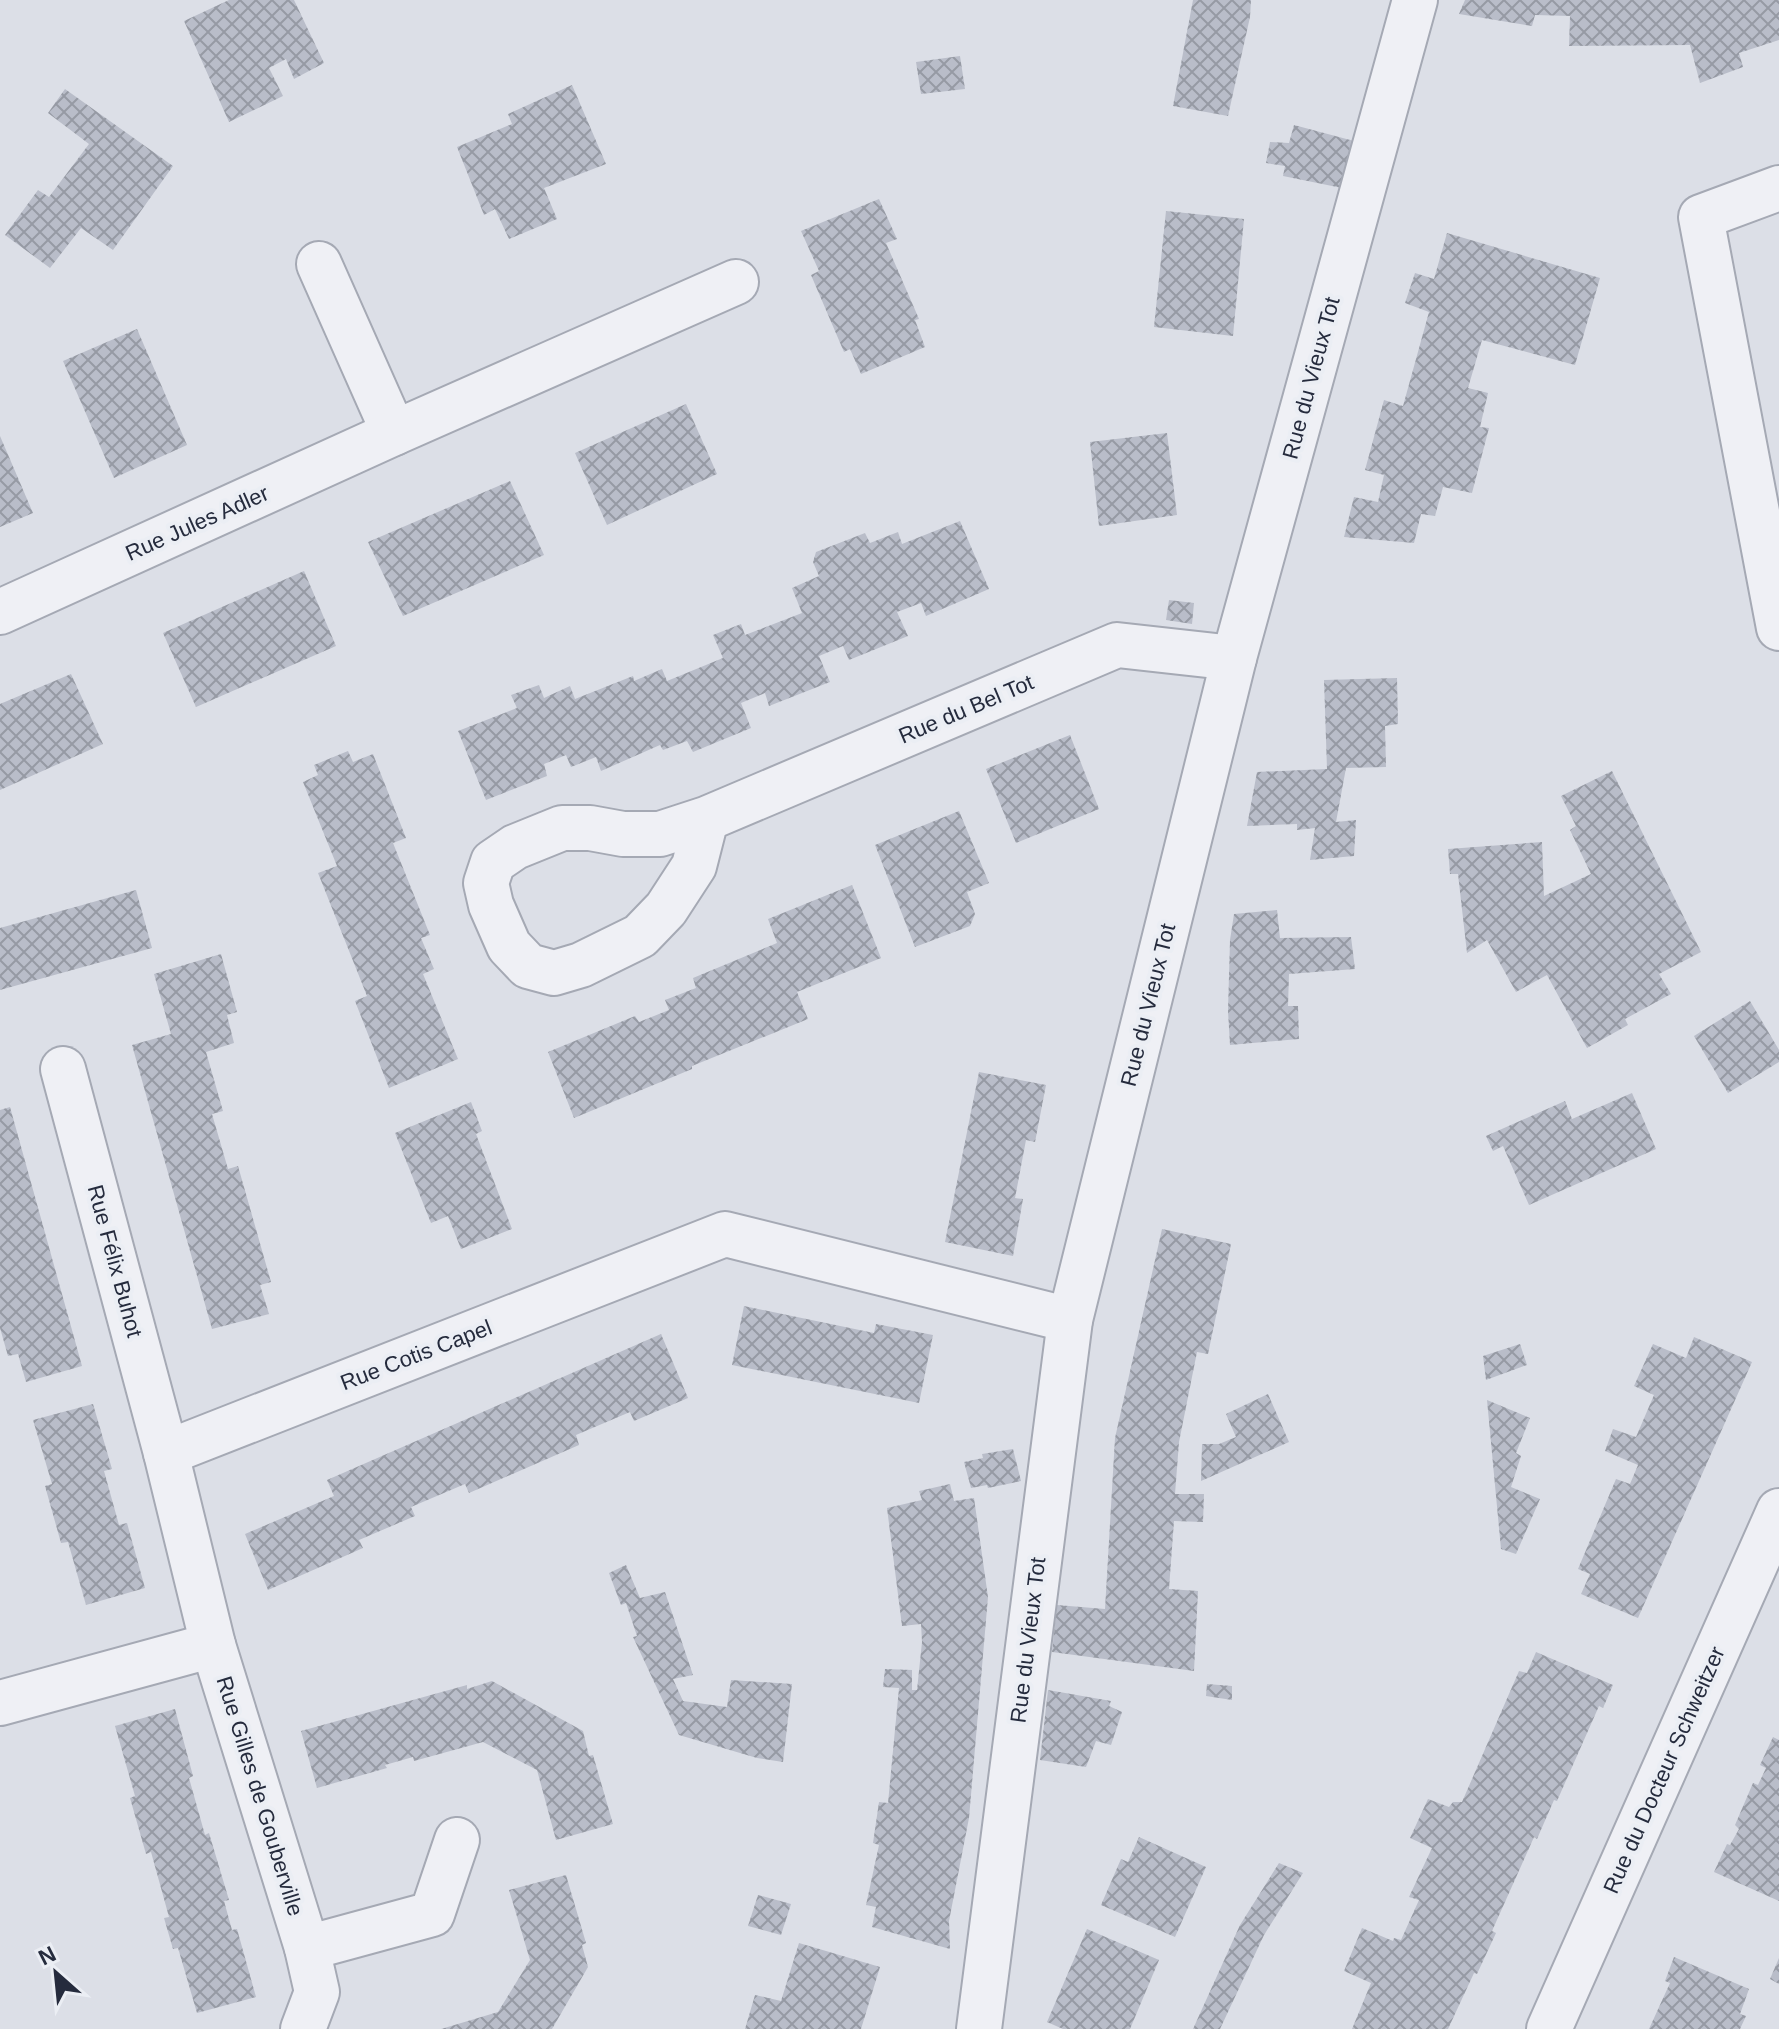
<svg xmlns="http://www.w3.org/2000/svg" width="1779" height="2029" font-family="Arial,sans-serif">
  <style>
    .building { fill: url(#building-cross-hatch) }
    .lines { fill: none; stroke-linecap: round; stroke-linejoin: round }
    .minor-casing { stroke: #a5a9b4; stroke-width: 48 }
    .minor { stroke: #eff0f5; stroke-width: 44 }
    .labels { text-anchor: middle; dominant-baseline: central; stroke-width: 8; stroke-linejoin: round; paint-order: stroke }
    .street-label { font-size: 22px; fill: #252b3d; stroke: #ebeef4 }
  </style>
  <defs>
    <pattern id="building-cross-hatch" width="8" height="8" patternUnits="userSpaceOnUse" patternTransform="scale(2)"><rect width="8" height="8" fill="#b9bdc9"/><path d="M0 0l8 8M0 8l8-8" fill="none" stroke="#969aa4"/></pattern>
  </defs>
  <rect width="100%" height="100%" fill="#dcdfe7"/>
  <g class="building">
    <polygon points="229,0 294,0 324,63 294,79 286,59 269,68 283,96 229,122 184,21"/>
    <polygon points="1193,0 1251,0 1250,17 1228,116 1173,106"/>
    <polygon points="1465,0 1779,0 1779,40 1739,53 1743,67 1700,83 1690,45 1569,46 1570,16 1535,15 1532,26 1459,14"/>
    <polygon points="960,56 965,89 921,94 916,62"/>
    <polygon points="572,85 606,164 544,188 557,219 509,239 495,209 484,215 457,147 512,124 508,114"/>
    <polygon points="65,89 173,166 113,250 81,228 50,268 5,235 38,190 49,197 89,144 48,113"/>
    <polygon points="1294,125 1354,141 1342,188 1283,176 1285,166 1266,163 1270,142 1289,143"/>
    <polygon points="879,199 897,239 886,243 919,319 915,320 925,347 861,374 850,349 844,352 811,275 819,271 801,231"/>
    <polygon points="1166,211 1244,219 1233,336 1154,327"/>
    <polygon points="1447,233 1600,278 1575,365 1482,340 1468,388 1488,393 1480,427 1489,428 1472,493 1443,487 1435,516 1421,514 1414,543 1344,537 1354,497 1378,502 1384,475 1365,470 1384,400 1403,406 1429,312 1405,303 1415,273 1434,279"/>
    <polygon points="137,329 187,445 114,478 63,361"/>
    <polygon points="686,404 717,474 607,525 575,453"/>
    <polygon points="1167,433 1177,515 1099,526 1090,442"/>
    <polygon points="0,436 33,513 0,527"/>
    <polygon points="510,481 544,555 403,616 368,542"/>
    <polygon points="960,521 989,589 926,616 921,603 897,612 908,636 849,660 843,646 819,656 830,682 769,706 765,693 741,703 751,728 693,752 687,741 663,750 660,745 601,771 596,757 571,767 566,755 544,764 547,776 486,800 458,731 517,708 511,695 539,685 544,698 570,686 575,699 633,676 634,681 662,669 667,681 723,658 713,635 741,624 745,635 802,613 792,588 819,576 813,562 816,552 865,533 870,543 898,532 902,544"/>
    <polygon points="304,571 336,646 196,707 163,633"/>
    <polygon points="1169,600 1194,603 1192,624 1166,620"/>
    <polygon points="71,674 103,744 0,790 0,704"/>
    <polygon points="1397,678 1398,724 1385,726 1386,767 1346,768 1336,822 1356,820 1354,856 1310,860 1315,828 1297,830 1297,824 1247,826 1257,772 1327,769 1324,680"/>
    <polygon points="1070,735 1099,809 1016,843 986,769"/>
    <polygon points="348,751 353,762 373,754 406,838 393,843 430,935 421,938 434,969 423,974 458,1059 389,1088 355,1001 367,996 318,873 337,866 303,782 318,775 314,765"/>
    <polygon points="1612,771 1701,952 1659,974 1671,994 1625,1019 1628,1025 1587,1048 1547,975 1516,992 1487,940 1467,953 1458,874 1450,874 1448,849 1542,842 1544,896 1591,874 1570,830 1576,826 1561,796"/>
    <polygon points="959,811 989,883 967,892 975,914 970,926 915,947 875,845"/>
    <polygon points="852,885 881,958 797,992 808,1019 692,1066 692,1069 574,1118 548,1052 635,1016 639,1022 669,1010 665,1000 696,988 693,978 777,943 768,919"/>
    <polygon points="136,890 152,948 0,990 0,928"/>
    <polygon points="1277,910 1280,938 1351,937 1355,969 1289,974 1288,1006 1298,1006 1299,1039 1230,1045 1228,1011 1230,940 1234,914"/>
    <polygon points="221,954 237,1012 227,1015 234,1043 206,1052 223,1111 212,1114 228,1169 238,1166 271,1282 260,1285 269,1314 212,1329 132,1045 171,1034 154,974"/>
    <polygon points="1750,1001 1779,1050 1779,1062 1728,1093 1694,1036"/>
    <polygon points="979,1072 1046,1085 1035,1142 1026,1140 1015,1198 1023,1199 1013,1256 945,1242"/>
    <polygon points="1632,1093 1656,1149 1529,1205 1503,1146 1493,1151 1486,1136 1565,1101 1572,1119"/>
    <polygon points="471,1102 482,1131 476,1134 512,1229 461,1249 448,1216 431,1223 395,1133"/>
    <polygon points="10,1107 82,1366 26,1382 18,1354 8,1356 0,1328 0,1110"/>
    <polygon points="1162,1229 1231,1244 1208,1354 1197,1352 1179,1442 1175,1494 1204,1494 1203,1522 1174,1521 1169,1589 1198,1591 1194,1671 1052,1652 1057,1605 1105,1609 1115,1438"/>
    <polygon points="744,1306 874,1333 876,1324 933,1335 919,1403 732,1365"/>
    <polygon points="661,1334 688,1398 634,1421 630,1412 576,1435 579,1445 469,1493 465,1484 411,1507 415,1516 359,1540 363,1548 268,1590 245,1534 334,1496 327,1480"/>
    <polygon points="1694,1337 1752,1362 1638,1618 1581,1594 1590,1574 1578,1569 1616,1479 1630,1484 1638,1465 1605,1451 1613,1429 1636,1437 1654,1395 1634,1386 1653,1344 1686,1358"/>
    <polygon points="1520,1344 1527,1365 1486,1380 1483,1356"/>
    <polygon points="1268,1394 1289,1442 1201,1481 1202,1444 1219,1444 1236,1437 1226,1414"/>
    <polygon points="1487,1400 1530,1418 1516,1453 1521,1456 1511,1487 1540,1499 1516,1554 1501,1549"/>
    <polygon points="93,1404 112,1469 104,1471 119,1525 127,1523 145,1588 86,1605 68,1542 61,1543 45,1486 52,1484 33,1420"/>
    <polygon points="1013,1449 1021,1481 988,1488 987,1485 971,1488 964,1462 983,1458 982,1454"/>
    <polygon points="950,1484 954,1501 974,1498 988,1597 969,1818 949,1921 950,1949 872,1927 876,1907 866,1905 879,1845 873,1843 879,1802 888,1803 899,1688 883,1687 885,1669 912,1670 912,1690 917,1690 922,1642 921,1624 902,1626 887,1508 922,1500 919,1491"/>
    <polygon points="626,1565 640,1598 665,1592 693,1675 673,1679 683,1701 727,1707 731,1680 792,1684 783,1762 757,1758 679,1735 633,1637 637,1636 626,1603 621,1605 609,1573"/>
    <polygon points="1536,1652 1613,1685 1603,1708 1599,1706 1557,1801 1554,1800 1537,1839 1534,1837 1492,1931 1496,1933 1477,1974 1474,1973 1448,2029 1352,2029 1371,1983 1344,1971 1362,1928 1393,1941 1394,1938 1401,1940 1419,1900 1409,1897 1432,1848 1410,1838 1428,1799 1449,1807 1453,1802 1462,1802 1519,1671 1527,1673"/>
    <polygon points="492,1681 583,1731 589,1756 593,1755 613,1824 556,1840 537,1770 483,1742 414,1761 413,1757 385,1765 387,1768 317,1788 301,1731 467,1685 467,1689"/>
    <polygon points="1207,1684 1232,1686 1232,1700 1206,1696"/>
    <polygon points="1048,1690 1111,1701 1109,1706 1122,1712 1111,1745 1096,1741 1086,1767 1040,1760"/>
    <polygon points="175,1709 193,1776 189,1778 205,1835 209,1833 229,1900 224,1901 232,1930 237,1929 256,1997 197,2013 178,1948 173,1949 164,1918 169,1917 151,1852 146,1854 130,1798 135,1796 115,1726"/>
    <polygon points="1773,1737 1779,1740 1779,1901 1714,1872 1727,1844 1730,1845 1739,1829 1735,1825 1753,1783 1758,1785 1766,1768 1760,1765"/>
    <polygon points="1139,1837 1206,1867 1175,1937 1101,1905 1121,1859 1128,1862"/>
    <polygon points="1279,1863 1303,1873 1264,1935 1220,2029 1193,2029 1240,1925"/>
    <polygon points="566,1875 586,1943 582,1945 588,1967 552,2029 441,2029 498,2012 530,1960 509,1890"/>
    <polygon points="758,1895 791,1904 781,1935 748,1926"/>
    <polygon points="1087,1929 1159,1960 1130,2029 1063,2029 1047,2022"/>
    <polygon points="799,1943 880,1967 861,2029 745,2029 755,1995 781,2001"/>
    <polygon points="1674,1957 1749,1989 1740,2014 1746,2016 1740,2029 1649,2029 1670,1983 1665,1981"/>
    <polygon points="1779,1958 1779,1984 1770,1979"/>
  </g>
  <g class="lines">
    <defs>
      <g id="minor">
        <polyline points="1779,188 1701,217 1779,628"/>
        <polyline points="319,264 394,433"/>
        <polyline points="0,612 394,433 736,282"/>
        <polyline points="706,819 660,834 623,834 590,828 562,828 515,847 493,862 486,883 491,905 509,946 528,966 554,973 581,965 640,936 666,909 694,866 706,819 1117,645 1234,658"/>
        <polyline points="63,1069 166,1453"/>
        <polyline points="213,1645 307,1948 317,1992 303,2029"/>
        <polyline points="0,1703 213,1645 166,1453 725,1234 1070,1320"/>
        <polyline points="307,1948 432,1914 457,1840"/>
        <polyline points="979,2029 1070,1320 1234,658 1415,0"/>
        <polyline points="1549,2029 1779,1511"/>
      </g>
    </defs>
    <use href="#minor" class="minor-casing"/>
    <use href="#minor" class="minor"/>
  </g>
  <g class="labels">
    <g class="street-label">
      <text transform="translate(1311 378) rotate(-75)">Rue du Vieux Tot</text>
      <text transform="translate(197 523) rotate(-24)">Rue Jules Adler</text>
      <text transform="translate(966 709) rotate(-23)">Rue du Bel Tot</text>
      <text transform="translate(1148 1005) rotate(-76)">Rue du Vieux Tot</text>
      <text transform="translate(115 1261) rotate(75)">Rue Félix Buhot</text>
      <text transform="translate(416 1355) rotate(-21)">Rue Cotis Capel</text>
      <text transform="translate(1028 1640) rotate(-83)">Rue du Vieux Tot</text>
      <text transform="translate(1664 1770) rotate(-66)">Rue du Docteur Schweitzer</text>
      <text transform="translate(260 1796) rotate(73)">Rue Gilles de Gouberville</text>
    </g>
  </g>
  <g transform="translate(56 1973) rotate(333)" stroke="#ebeef4" stroke-width="6" paint-order="stroke">
  <path d="M0-6L14 30L0 20L-14 30Z" fill="#252b3d"/>
  <text y="-12" font-size="22" font-weight="bold" text-anchor="middle" fill="#252b3d">N</text>
  </g>
</svg>
